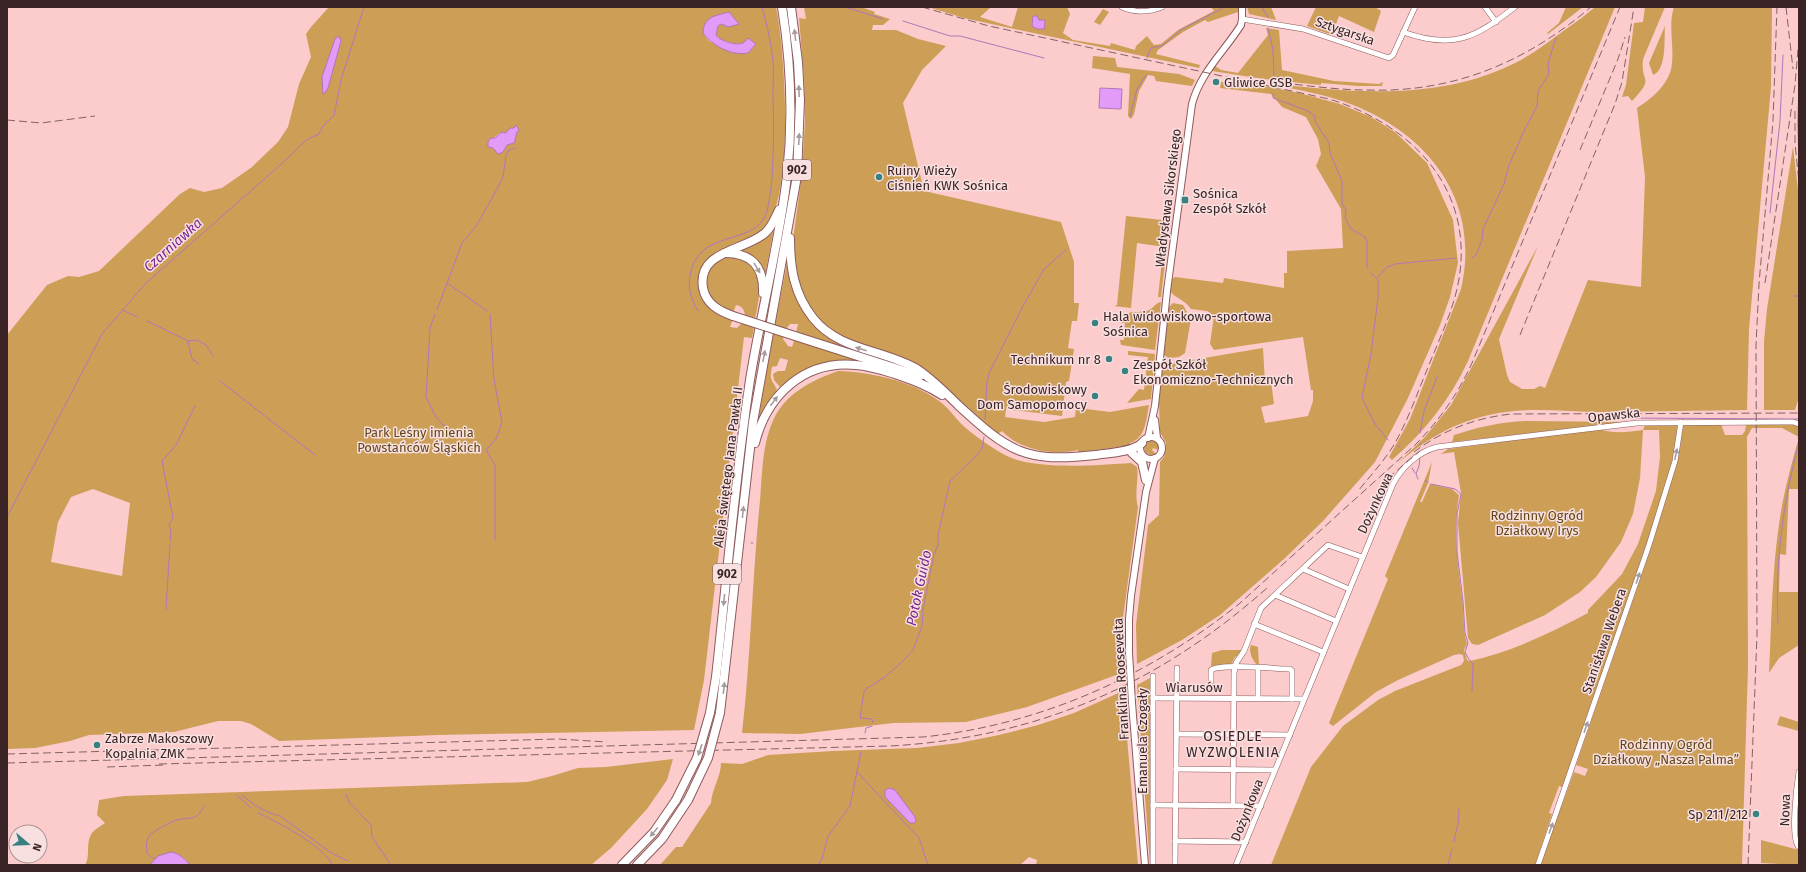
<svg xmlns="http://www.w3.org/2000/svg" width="1806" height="872" font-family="'Fira Sans',sans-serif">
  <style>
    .green { fill: #cc9e56; fill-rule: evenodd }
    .water { fill: #e29bf9; stroke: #b077b9 }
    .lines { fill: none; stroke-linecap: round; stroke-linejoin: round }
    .stream { stroke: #b077b9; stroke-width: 1 }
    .minor-casing { stroke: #8e5a5c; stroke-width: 6 }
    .tertiary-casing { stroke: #8e5a5c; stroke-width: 8 }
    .primary-casing { stroke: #8e5a5c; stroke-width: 10 }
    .minor { stroke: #fff; stroke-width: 5 }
    .tertiary { stroke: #fff; stroke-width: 6 }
    .primary { stroke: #fff; stroke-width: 8 }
    .rail { stroke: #836364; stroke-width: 1; stroke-dasharray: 8 4; stroke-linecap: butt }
    .tertiary-bridge-casing { stroke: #8e5a5c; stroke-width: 8; stroke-linecap: butt }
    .primary-bridge-casing { stroke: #8e5a5c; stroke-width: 10; stroke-linecap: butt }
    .tertiary-bridge { stroke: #fff; stroke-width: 6 }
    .primary-bridge { stroke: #fff; stroke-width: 8 }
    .oneway { fill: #a79c9d }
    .poi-dot { fill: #388183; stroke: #f8e0e0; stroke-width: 1.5 }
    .labels { text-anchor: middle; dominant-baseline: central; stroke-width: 3; stroke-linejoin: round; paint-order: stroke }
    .shield { fill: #f8e0e0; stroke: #745c5d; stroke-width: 1 }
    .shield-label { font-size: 12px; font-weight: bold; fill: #3b2425 }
    .street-label { font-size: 13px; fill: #3b2425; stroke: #f8e0e0 }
    .poi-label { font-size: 13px; fill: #3b2425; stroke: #f8e0e0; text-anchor: start }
    .park-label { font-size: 13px; fill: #624719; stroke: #f8e0e0 }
    .water-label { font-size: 14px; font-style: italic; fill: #7a2592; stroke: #f8e0e0 }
    .neighbourhood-label { font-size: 14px; letter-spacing: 1px; fill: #3b2425; stroke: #f8e0e0 }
  </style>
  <rect width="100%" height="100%" fill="#fccbcc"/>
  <g class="green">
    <path d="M329 7H776C785 51 796 202 762 232 752 241 726 244 718 253 712 258 704 280 700 288L733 319 730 327 737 328 742 323 754 327 752 338 744 337 704 680 694 730 438 735 279 741 251 724 241 721H218L174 732 89 735 70 741 35 748 7 749V335L47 285 68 276 79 277 99 271 180 194 190 188 204 192 222 188 252 167 278 142 288 127 299 84 311 57 306 34 311 27ZM729 12 739 24 729 27 721 24 718 26 716 35 719 39 735 44 743 43 732 53 709 41 703 33ZM518 127 514 143 507 145 504 150C497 149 491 149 488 142L500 133 505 134 510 129ZM93 489 130 503 122 576 51 562 58 522 71 497Z"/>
    <path d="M804 7H861L875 12 874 14 890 19 883 25H873L872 30H896L918 39 946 46 922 70 903 103 924 191 1061 222 1074 262V303H1079L1077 321H1072L1068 348 1074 349 1069 381 1066 382 1062 416 1006 409 1005 417 1044 422 1075 417 1076 409 1078 408 1110 412 1149 405C1146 420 1146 438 1130 443V445L1078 453V450C1052 456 1020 450 1002 431L998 434 931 376 835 335 813 315 797 283 793 240 802 173 805 121 804 77 799 18 806 19Z"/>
    <polygon points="928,7 991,7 980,17 1012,27 1018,7 1067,7 1070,14 1063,33 1073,40 1110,46 1111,43 1135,50 1136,46 1147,36 1154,45 1161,44 1178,30 1214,11 1211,7 1238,7 1238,12 1208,22 1205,20 1183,32 1158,50 1156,54 1200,65 1199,68 1010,28 964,18"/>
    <polygon points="1247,7 1271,7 1276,20 1249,14"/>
    <polygon points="1316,7 1334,7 1337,8 1338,7 1375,7 1381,11 1374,32 1339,16 1332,35 1307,26"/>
    <polygon points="1566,7 1583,7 1548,34 1547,33 1559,23"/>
    <path d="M1595 7H1615L1468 361C1450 400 1424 432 1392 460L1389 457 1410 419 1461 289C1481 203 1431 136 1353 105 1328 95 1302 91 1276 85V84C1359 93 1444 101 1521 60 1537 51 1551 40 1566 29 1576 22 1586 15 1595 7Z"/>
    <path d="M1645 7H1665L1643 59C1640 84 1656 76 1632 101L1628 96 1622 97 1626 85 1634 23 1643 22Z"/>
    <path d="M1674 7H1772L1771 87 1749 329 1747 410C1699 411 1650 411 1602 412 1580 412 1559 410 1538 410 1481 410 1440 427 1397 464L1425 437 1451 405 1538 246 1499 339 1507 375 1510 382 1522 389H1534L1540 386 1545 388 1588 280 1641 287 1645 177 1637 108C1653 98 1671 82 1672 63 1674 44 1668 25 1674 7Z"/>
    <polygon points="1103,9 1109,12 1100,25 1094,22"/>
    <path d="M1665 26C1664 39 1667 70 1653 75L1649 63Z"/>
    <polygon points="1266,28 1279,30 1282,70 1334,81 1379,84 1383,82 1382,86 1358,86 1321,83 1321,85 1264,79 1212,71 1215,66 1221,70 1238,73 1268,35"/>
    <polygon points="1093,56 1115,58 1117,67 1179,74 1195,80 1192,86 1156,81 1154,76 1148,75 1139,91 1134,114 1131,119 1128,116 1130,74 1092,68"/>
    <path d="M1229 79 1299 93 1340 104 1371 117 1395 132 1427 163 1453 220 1458 263 1450 297 1440 325 1408 398 1375 462 1323 521 1285 558 1220 615 1182 640 1137 664 1136 625 1148 525 1159 515 1160 462 1164 457 1166 450V443L1160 432 1159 402 1163 365 1263 348 1265 382 1271 381 1274 404 1261 407 1265 423 1308 416 1313 401V390H1311L1303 337 1214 350 1210 344 1214 316 1207 311 1191 309C1184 299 1176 299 1170 291L1172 279 1175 277 1223 283 1224 278 1284 288V273H1287V251L1343 248 1341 209 1316 166 1321 154 1318 139 1306 117 1282 107 1271 94 1220 88 1221 82H1229Z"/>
    <polygon points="1798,98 1799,103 1799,171 1797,124"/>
    <polygon points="1793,147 1799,198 1799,397 1795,410 1764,410 1764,341 1767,309"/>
    <polygon points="1126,216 1171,221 1168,230 1165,247 1137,243 1131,308 1114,306 1117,305"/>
    <polygon points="774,227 765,276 734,251"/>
    <polygon points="1163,252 1166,254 1161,297 1158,297"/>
    <path d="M727 256C732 257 741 256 745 259 766 271 759 300 755 319L745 315C744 309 742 306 736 305L733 313C717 306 699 292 709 273 710 270 711 266 713 264 716 261 722 259 727 256Z"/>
    <polygon points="788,258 797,296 841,343 840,347 796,333 798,324 790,324 786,329 775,325"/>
    <path d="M1161 302 1155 350 1121 345 1120 340H1124L1125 323H1122L1123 316C1130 310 1139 313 1147 311 1153 309 1155 303 1161 302Z"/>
    <polygon points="1173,303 1183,305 1191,319 1185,353 1179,357 1169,358 1164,355 1169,307"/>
    <path d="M773 333 784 336 783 339 788 346 792 347 795 338 863 360 862 363 796 376 780 387 774 380 773 374 778 371H785L788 360 780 358 777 366 772 367C769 381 772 379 777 390L758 423Z"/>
    <polygon points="1128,351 1155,354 1151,399 1127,403 1139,389 1144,390 1148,357 1128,355"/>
    <path d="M838 371C872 372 918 382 944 405 952 412 958 422 967 429 978 438 992 448 1005 455 1034 471 1098 465 1131 463L1137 467C1139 480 1134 494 1138 507L1120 640 1122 673 1027 707 966 722 893 723 800 734 742 733C751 656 752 578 760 501 762 476 762 447 772 423 784 394 810 381 838 371Z"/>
    <path d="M1526 421 1627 422 1452 442 1454 435C1479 427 1500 422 1526 421Z"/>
    <path d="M1685 424H1721L1725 435H1742L1745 431 1746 425 1749 424H1791L1799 426V489H1789L1786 555 1780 554 1779 592H1799V645L1779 658 1769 673C1772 612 1772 550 1785 491 1789 473 1794 455 1799 437L1782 428H1752L1747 437 1748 666 1742 865H1540L1574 772 1585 776 1588 769 1576 765 1652 545 1680 449 1682 428Z"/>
    <path d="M1645 425H1678C1675 462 1661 498 1650 533 1638 571 1625 608 1613 646H1610L1611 651 1601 680 1598 682V686L1564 785 1562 787 1559 786 1549 813 1552 814 1535 865H1271L1311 767 1343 726 1378 700 1395 691 1461 665 1464 661 1463 655 1459 654 1454 655 1398 680 1376 692 1333 726 1329 723 1388 579 1385 576 1432 462 1428 483 1420 502H1422L1430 484 1452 489 1459 495C1453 533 1458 566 1463 604 1464 617 1463 630 1467 644L1464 650 1467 660 1470 661C1512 652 1550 633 1588 613V610L1622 574 1638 544 1656 491 1660 457 1659 430H1643L1640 478 1633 514 1621 542 1596 577 1580 592 1545 615 1478 645 1472 644 1468 638 1458 523 1461 493 1454 452 1441 454 1448 449 1599 429C1614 434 1628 432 1643 430Z"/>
    <polygon points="1152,440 1158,444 1159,450 1153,448 1152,450 1156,454 1150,455 1145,452 1144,447 1147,441"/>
    <path d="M1251 645 1258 647 1259 666C1253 663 1248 651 1251 645Z"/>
    <polygon points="1222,650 1243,650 1240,654 1235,657 1232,663 1228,665 1211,666 1212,653"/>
    <polygon points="1150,678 1150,865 1137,685"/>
    <path d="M1123 691 1138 865H1036L1037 860 1029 857 1020 865H660L676 847H682L711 803C712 788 721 777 721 763L742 764 768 755 833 751 917 748 959 743 999 735 1038 725 1074 713Z"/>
    <polygon points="1780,716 1799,722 1799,731 1777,725"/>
    <path d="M673 759 667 780 647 809 611 848 591 865H190L185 859 175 853 158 856 150 865H85C91 856 85 843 92 833 95 829 101 826 105 823L97 815 99 800 124 796 527 782 552 776 578 768 606 767Z"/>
    <polygon points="1761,840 1799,850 1799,865 1761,863"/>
  </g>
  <g class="water">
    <path d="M729 12 739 24 729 27 721 24 718 26 716 35C720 41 736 46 743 43 745 42 746 40 748 38L756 44 748 53C731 56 713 46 703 33 704 16 715 16 729 12Z"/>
    <polygon points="1033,16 1037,16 1039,20 1045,20 1044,29 1037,29 1032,26"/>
    <polygon points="339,36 341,41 328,88 324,94 323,94 322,77 335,39"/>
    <polygon points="1100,88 1122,89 1121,109 1099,108"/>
    <polygon points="516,125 519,130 517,132 514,143 507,145 503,152 498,154 493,148 488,147 488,142 491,138 495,138 502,132 506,133 510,128 514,128"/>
    <polygon points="889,788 895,790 915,817 916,821 914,823 910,823 885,797 885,790"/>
    <path d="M171 852C179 853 185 859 190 865H150L158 856Z"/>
  </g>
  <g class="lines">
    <g class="stream">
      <polyline points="845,7 883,19"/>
      <polyline points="1262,7 1268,18"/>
      <polyline points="903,21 950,36 960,36 1044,58"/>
      <polyline points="1268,28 1273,50 1274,77"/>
      <polyline points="1147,58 1151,48 1162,46 1182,29 1225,7"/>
      <polyline points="1273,94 1273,98 1306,110 1314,115 1316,123 1329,143 1330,153 1342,181 1342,204 1346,210 1345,218 1351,229 1365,237 1367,241 1367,268"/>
      <polyline points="1130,116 1137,89 1146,75"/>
      <polyline points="1770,213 1780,121 1783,55"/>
      <polyline points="1472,258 1476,255 1482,240 1483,229 1504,184 1509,165 1523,133 1537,106 1538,91 1549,74 1548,64 1556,37"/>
      <polyline points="1371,273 1378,280 1378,298 1371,354 1362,398 1375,424 1388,440"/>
      <polyline points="1377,278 1387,267 1395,264 1456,258"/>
      <polyline points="447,283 487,311"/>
      <polyline points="1794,296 1799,296"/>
      <polyline points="123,310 137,317"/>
      <polyline points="437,310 462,243 477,225 497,189 503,177 506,155 509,150 515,148"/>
      <path d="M698 311C690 298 687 286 691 271 702 230 749 245 764 218 769 209 769 198 771 189 774 157 774 126 773 94 773 83 774 72 773 61 771 43 767 24 762 7"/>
      <polyline points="435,314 430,328 426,397 436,417 443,425 447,426 455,435"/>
      <polyline points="490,314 494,380 502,422 496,439 486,450 495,465 495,540"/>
      <polyline points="147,321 188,341 197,340 206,345 213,356"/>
      <polyline points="188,341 192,359 199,364"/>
      <polyline points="220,381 315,455"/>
      <polyline points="1615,418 1799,419"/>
      <polyline points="985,419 987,381 990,371 1022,308 1044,269 1066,250"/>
      <polyline points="1420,433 1424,411 1437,377"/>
      <polyline points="1397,445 1400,447"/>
      <polyline points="1420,445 1420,443"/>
      <polyline points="1412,468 1415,473"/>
      <polyline points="726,477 728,477"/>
      <polyline points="1418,479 1416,474 1419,466 1420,457"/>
      <polyline points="1425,481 1428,482"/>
      <polyline points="1431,484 1455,489 1461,494 1457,514 1457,552 1463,601 1465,633 1468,643 1465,652 1468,658 1473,664 1472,691"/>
      <path d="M7 517 102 334 146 283 287 159C296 150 305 138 318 135L323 126 334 115 341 80 364 7"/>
      <polyline points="170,541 171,531 169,525 173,518 162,461 176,445 195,406"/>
      <polyline points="718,543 719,543"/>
      <polyline points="751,543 753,543"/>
      <polyline points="166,609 170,544"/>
      <path d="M1778 623C1775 562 1783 502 1799 443"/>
      <polyline points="873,723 872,719 860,718 864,692 866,689 885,677 903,661 913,650 922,626 923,610 928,584 934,554 938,545 938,535 950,481 972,460 982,449 984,437"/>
      <polyline points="865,733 866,728 872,726"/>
      <polyline points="857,772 919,838 928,865"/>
      <polyline points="346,794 349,802 371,825 372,837 391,865"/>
      <polyline points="237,795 251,808"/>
      <path d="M242 795C252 804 266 813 280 816L333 854 348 861"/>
      <path d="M258 813C275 820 327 848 332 865"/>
      <polyline points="1458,825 1459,809"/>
      <polyline points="1454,842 1457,827"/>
      <path d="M151 857 147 853C146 847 146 840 150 835 154 830 174 820 181 819 187 818 195 819 199 814 201 812 203 808 204 806"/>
      <polyline points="153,858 155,858"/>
      <polyline points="818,865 822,859 828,836 850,806 861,752"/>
      <polyline points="1448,865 1452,849"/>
    </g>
    <defs>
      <g id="minor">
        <path d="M1122 7C1135 13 1150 12 1162 7"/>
        <polyline points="1485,7 1496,22"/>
        <polyline points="1242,19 1303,29 1389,58 1393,55 1415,7"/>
        <path d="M1403 32C1453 50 1475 38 1515 7"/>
        <polyline points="1303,569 1349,589"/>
        <polyline points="1275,595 1336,621"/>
        <polyline points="1254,624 1323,652"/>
        <polyline points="1258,668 1258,698"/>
        <path d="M1211 681V670C1222 663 1275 669 1290 669L1292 671V699"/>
        <polyline points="1153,698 1304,699"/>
        <polyline points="1177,734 1290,735"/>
        <polyline points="1176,769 1275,770"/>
        <path d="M1799 772C1797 785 1790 839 1799 847"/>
        <polyline points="1153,805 1261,806"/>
        <polyline points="1233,806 1234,673 1236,663 1244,651 1261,608 1328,545 1362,557"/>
        <polyline points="1175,841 1246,842"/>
        <polyline points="1153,865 1153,676"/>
        <polyline points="1175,865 1177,668"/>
        <path d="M1236 865 1393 484C1402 467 1418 452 1437 447L1637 423 1793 422 1799 424"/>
        <polyline points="1538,865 1649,545 1675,461 1681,422"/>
      </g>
      <g id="tertiary">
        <polyline points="1155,420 1157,438"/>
        <circle cx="1151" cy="448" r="11"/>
        <path d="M1148 438 1155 406 1167 291 1192 104C1200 73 1224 52 1241 25L1242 19V7"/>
        <polyline points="1129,653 1129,619 1131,596 1146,492 1155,458"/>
        <polyline points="1132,703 1145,865"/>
      </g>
      <g id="primary">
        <path d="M790 238C790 268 794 294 813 318 839 351 883 349 917 369 932 379 945 392 958 405 1009 452 1025 463 1095 455 1108 453 1133 452 1142 443"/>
        <path d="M725 253C751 253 764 266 763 293"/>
        <path d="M733 316C719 311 706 304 703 288 697 250 745 251 765 233 772 227 775 218 779 210"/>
        <polyline points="795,336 920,376"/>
        <path d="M755 443C767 395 804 360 856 365 870 366 882 370 895 374 912 380 927 385 942 395"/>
        <polyline points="1132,453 1142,462 1146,480"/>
        <path d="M710 713 716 677C727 578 735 478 750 380 761 312 779 245 787 176 793 120 791 63 782 7"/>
        <polyline points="720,713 753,422 797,176 800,100 798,62 791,7"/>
        <polyline points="622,865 654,832 676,800"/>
        <polyline points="637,865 662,839 688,800"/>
      </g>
    </defs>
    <use href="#minor" class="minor-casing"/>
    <use href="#tertiary" class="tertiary-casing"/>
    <use href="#primary" class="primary-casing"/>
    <use href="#minor" class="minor"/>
    <use href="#tertiary" class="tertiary"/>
    <use href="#primary" class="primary"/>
    <g class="rail">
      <path d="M922 7 989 26 1329 99C1411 124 1474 188 1459 279 1454 309 1440 337 1429 365 1418 391 1409 418 1395 443 1385 460 1371 475 1358 491"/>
      <polyline points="1786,7 1793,69"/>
      <path d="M1283 83C1311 86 1339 90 1367 90 1454 93 1526 62 1591 7"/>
      <polyline points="1795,111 1795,143 1799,183"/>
      <polyline points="7,120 41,123 95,116"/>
      <polyline points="1580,150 1618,59 1625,37"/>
      <polyline points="1765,283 1795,85 1799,37"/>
      <polyline points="1520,335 1615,104 1622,82 1634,7"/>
      <path d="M1414 452C1443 430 1475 418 1511 414L1799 413"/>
      <polyline points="1388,478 1420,451"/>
      <polyline points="7,754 558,739 607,742"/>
      <path d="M7 763 923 737C1040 725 1147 677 1239 604L1415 445C1439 421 1458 394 1472 363L1620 7"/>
      <path d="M159 764 890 746C1036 738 1158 685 1267 588"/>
      <polyline points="107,767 165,765"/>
      <polyline points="1748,865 1757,635 1756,345 1759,284 1773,121 1777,7"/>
    </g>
    <defs>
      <polyline id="tertiary-bridge" points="1129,653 1132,703"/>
      <g id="primary-bridge">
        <polyline points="733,316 795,336"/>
        <polyline points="676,800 697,758 710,713"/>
        <polyline points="688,800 708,758 720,713"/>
      </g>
    </defs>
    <use href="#tertiary-bridge" class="tertiary-bridge-casing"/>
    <use href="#primary-bridge" class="primary-bridge-casing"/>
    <use href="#tertiary-bridge" class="tertiary-bridge"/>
    <use href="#primary-bridge" class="primary-bridge"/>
  </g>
  <defs><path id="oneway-solid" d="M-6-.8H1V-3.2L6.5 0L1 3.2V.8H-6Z"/></defs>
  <g class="oneway">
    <use href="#oneway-solid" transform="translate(795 35) rotate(-97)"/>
    <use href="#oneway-solid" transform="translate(799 91) rotate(-92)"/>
    <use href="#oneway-solid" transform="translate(799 139) rotate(-87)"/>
    <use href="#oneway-solid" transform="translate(757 268) rotate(59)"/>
    <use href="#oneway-solid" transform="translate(861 349) rotate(-162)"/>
    <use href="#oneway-solid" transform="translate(764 356) rotate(-79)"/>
    <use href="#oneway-solid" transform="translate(774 401) rotate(-53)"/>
    <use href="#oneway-solid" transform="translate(1676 454) rotate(-78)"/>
    <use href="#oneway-solid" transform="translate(743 512) rotate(-84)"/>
    <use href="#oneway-solid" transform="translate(1638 578) rotate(-71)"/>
    <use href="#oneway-solid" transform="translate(724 600) rotate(96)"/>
    <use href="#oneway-solid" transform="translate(724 688) rotate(-83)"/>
    <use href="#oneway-solid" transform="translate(1586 727) rotate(-71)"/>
    <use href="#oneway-solid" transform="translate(700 750) rotate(109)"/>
    <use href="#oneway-solid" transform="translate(1551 828) rotate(-70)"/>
    <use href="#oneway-solid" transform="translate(654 832) rotate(130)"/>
  </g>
  <g class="poi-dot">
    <circle cx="1216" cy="82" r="4"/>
    <circle cx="879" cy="177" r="4"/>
    <rect x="1181" y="196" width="8" height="8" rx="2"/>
    <circle cx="1095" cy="323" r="4"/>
    <circle cx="1109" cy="359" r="4"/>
    <circle cx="1125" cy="371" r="4"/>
    <circle cx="1095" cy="396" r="4"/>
    <circle cx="97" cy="745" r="4"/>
    <circle cx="1756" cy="814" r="4"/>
  </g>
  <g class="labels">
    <g class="shield">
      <rect x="783" y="160" width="28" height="20" rx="3"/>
      <rect x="713" y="564" width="28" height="20" rx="3"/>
    </g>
    <g class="shield-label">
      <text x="797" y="170">902</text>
      <text x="727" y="574">902</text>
    </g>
    <g class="street-label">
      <text transform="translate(1345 31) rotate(19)">Sztygarska</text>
      <text transform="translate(1168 198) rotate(-83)">Władysława Sikorskiego</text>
      <text transform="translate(1614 415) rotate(-6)">Opawska</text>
      <text transform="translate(728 467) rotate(-83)">Aleja świętego Jana Pawła II</text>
      <text transform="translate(1375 503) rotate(-65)">Dożynkowa</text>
      <text transform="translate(1604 641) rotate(-71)">Stanisława Webera</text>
      <text transform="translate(1121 679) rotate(-93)">Franklina Roosevelta</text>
      <text x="1194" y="687">Wiarusów</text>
      <text transform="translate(1142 741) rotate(-90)">Emanuela Czogały</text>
      <text transform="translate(1247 810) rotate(-68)">Dożynkowa</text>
      <text transform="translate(1785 810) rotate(-88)">Nowa</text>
    </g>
    <g class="poi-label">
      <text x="1224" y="82">Gliwice GSB</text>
      <text x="887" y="170">Ruiny Wieży<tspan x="887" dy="15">Ciśnień KWK Sośnica</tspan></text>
      <text x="1193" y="193">Sośnica<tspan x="1193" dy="15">Zespół Szkół</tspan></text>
      <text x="1103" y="316">Hala widowiskowo-sportowa<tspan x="1103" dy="15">Sośnica</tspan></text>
      <text x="1101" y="359" text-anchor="end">Technikum nr 8</text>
      <text x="1133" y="364">Zespół Szkół<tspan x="1133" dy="15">Ekonomiczno-Technicznych</tspan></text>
      <text x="1087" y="389" text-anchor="end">Środowiskowy<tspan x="1087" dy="15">Dom Samopomocy</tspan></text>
      <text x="105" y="738">Zabrze Makoszowy<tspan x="105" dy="15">Kopalnia ZMK</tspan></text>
      <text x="1748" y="814" text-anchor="end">Sp 211/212</text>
    </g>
    <g class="park-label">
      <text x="419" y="432">Park Leśny imienia<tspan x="419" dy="15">Powstańców Śląskich</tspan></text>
      <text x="1537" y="515">Rodzinny Ogród<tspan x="1537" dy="15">Działkowy Irys</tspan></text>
      <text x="1666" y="744">Rodzinny Ogród<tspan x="1666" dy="15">Działkowy „Nasza Palma”</tspan></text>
    </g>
    <g class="water-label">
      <text transform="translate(173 245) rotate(-42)">Czarniawka</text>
      <text transform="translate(919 588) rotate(-78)">Potok Guido</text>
    </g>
    <g class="neighbourhood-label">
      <text x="1233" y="736">OSIEDLE<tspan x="1233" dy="16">WYZWOLENIA</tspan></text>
    </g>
  </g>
  <rect width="1806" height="872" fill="none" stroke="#3b2425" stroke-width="16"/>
  <g transform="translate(28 844) rotate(109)"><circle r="19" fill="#f8e0e0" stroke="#ac9595"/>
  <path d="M0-3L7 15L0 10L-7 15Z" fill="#388183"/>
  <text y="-6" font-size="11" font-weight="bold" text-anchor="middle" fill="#3b2425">N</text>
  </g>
</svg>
